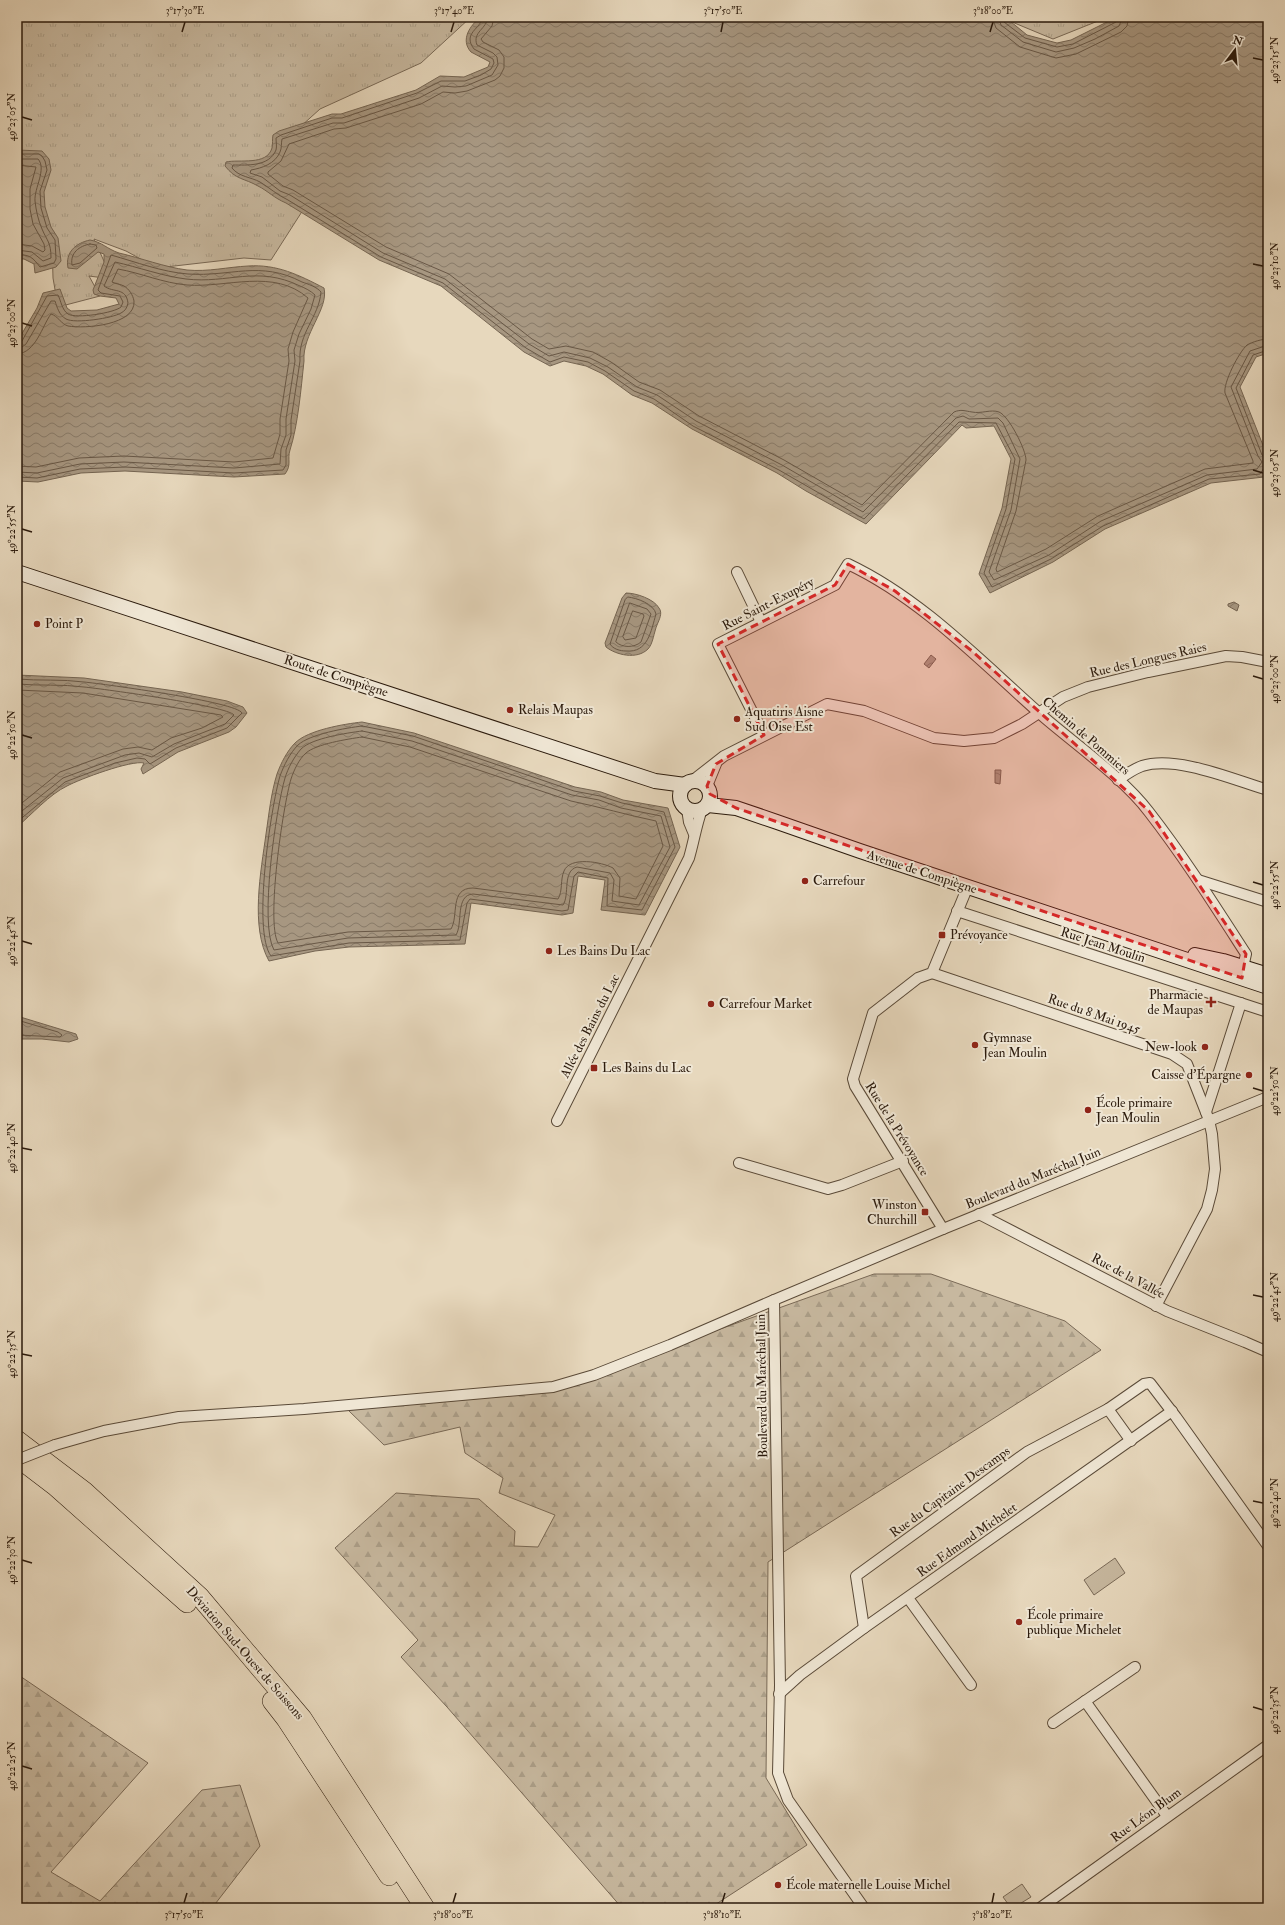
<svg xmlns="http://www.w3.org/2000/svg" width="1285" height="1925" font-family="'IM FELL Double Pica',serif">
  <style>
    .grass { fill: url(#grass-tufts); stroke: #796956 }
    .forest { fill: url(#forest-firs); stroke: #796956 }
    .park { fill: #c7b89f; stroke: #796956 }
    .water { fill: url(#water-waves); stroke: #756552 }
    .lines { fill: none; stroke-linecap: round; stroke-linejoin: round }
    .shore { stroke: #695846; stroke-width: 1 }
    .street-casing { stroke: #5a4a38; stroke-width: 12 }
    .secondary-casing { stroke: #2b1a0c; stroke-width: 16 }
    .highway-casing { stroke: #2b1a0c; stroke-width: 20 }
    .street { stroke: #efe6d4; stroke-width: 10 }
    .secondary { stroke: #efe6d4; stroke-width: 14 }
    .highway { stroke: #e7d8bd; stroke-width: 19 }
    .street-bridge-casing { stroke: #5a4a38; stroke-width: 12; stroke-linecap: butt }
    .street-bridge { stroke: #efe6d4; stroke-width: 10 }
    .marked { fill: #d62828; fill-opacity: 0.2; stroke: #d62828; stroke-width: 3; stroke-dasharray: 8 5; stroke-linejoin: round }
    .ticks { fill: none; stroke: #2b1a0c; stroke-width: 1.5 }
    .poi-dot { fill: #8f2418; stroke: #efe6d4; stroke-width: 1.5 }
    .labels { text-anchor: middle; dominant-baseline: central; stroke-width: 4; stroke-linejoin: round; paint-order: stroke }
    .street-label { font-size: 13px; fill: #2b1a0c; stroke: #efe6d4 }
    .poi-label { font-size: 13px; fill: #2b1a0c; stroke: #efe6d4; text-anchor: start }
    .neatline { fill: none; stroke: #2b1a0c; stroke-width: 1.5 }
    .ticks-label { font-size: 10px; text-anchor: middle; fill: #2b1a0c }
  </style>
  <defs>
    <pattern id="grass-tufts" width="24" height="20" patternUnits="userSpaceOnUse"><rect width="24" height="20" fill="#c7b89f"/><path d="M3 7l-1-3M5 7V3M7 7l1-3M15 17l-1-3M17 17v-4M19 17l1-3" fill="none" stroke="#ab9e88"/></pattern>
    <pattern id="forest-firs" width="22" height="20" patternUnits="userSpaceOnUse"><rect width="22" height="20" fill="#c7b89f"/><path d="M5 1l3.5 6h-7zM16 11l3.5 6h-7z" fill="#ab9e88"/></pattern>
    <pattern id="water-waves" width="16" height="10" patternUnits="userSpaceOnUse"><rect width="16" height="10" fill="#a79781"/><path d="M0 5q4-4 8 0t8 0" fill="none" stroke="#887a68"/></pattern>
  </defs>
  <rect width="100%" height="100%" fill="#e7d8bd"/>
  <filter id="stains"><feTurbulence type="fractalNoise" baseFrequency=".005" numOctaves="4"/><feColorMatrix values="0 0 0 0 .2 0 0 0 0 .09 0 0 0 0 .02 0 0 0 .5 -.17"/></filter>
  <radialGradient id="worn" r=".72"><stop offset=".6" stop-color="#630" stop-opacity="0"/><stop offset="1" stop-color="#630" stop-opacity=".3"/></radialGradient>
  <g class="grass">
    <polygon points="17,17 471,17 421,63 320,109 250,172 303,210 271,260 244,258 157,268 126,251 94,239 112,279 89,276 100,296 58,307 53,278 52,242 17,157"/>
    <polygon points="1000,17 1108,17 1053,39"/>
  </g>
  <g class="forest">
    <polygon points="874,1274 931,1274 1065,1321 1101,1350 768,1562 766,1778 807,1845 710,1908 622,1908 447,1707 401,1657 418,1640 335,1548 396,1493 479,1499 515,1531 514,1546 538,1547 555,1515 499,1493 503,1478 465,1453 460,1427 384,1445 348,1410 541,1393"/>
    <polygon points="17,1674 148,1763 51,1872 100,1901 202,1790 240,1785 260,1846 212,1908 17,1908"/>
  </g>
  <g class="park">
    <polygon points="1115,1558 1125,1573 1094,1595 1084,1580"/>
    <polygon points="1022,1884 1031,1897 1013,1908 1011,1908 1003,1897"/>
  </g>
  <g class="water">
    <path d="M481 17H1005L1027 35 1057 43 1071 40 1117 17H1268V353L1256 357 1240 387 1268 458 1264 477 1211 483 1105 529 1053 562 990 593 979 574 1002 508 1011 459 994 426 966 428 962 425 866 524 806 491 777 473 692 429 652 403 632 395 603 374 586 366 564 361 550 366 524 352 441 286 379 260 286 203C274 198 268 191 258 186 244 178 236 180 225 166L226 162C239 159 267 166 272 148 273 144 272 139 273 135L279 131 332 114H341L416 90 440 76 464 77 488 67 490 62 471 52C460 40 470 25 481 17Z"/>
    <polygon points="17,150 42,151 49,159 51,170 44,192 45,207 51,227 58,238 61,261 56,267 35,273 34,264 24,259 17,259"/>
    <path d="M90 240C102 242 107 249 119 253 141 258 164 267 187 270 208 272 228 267 248 266 277 264 299 275 324 288 329 309 302 334 304 361 301 389 298 425 290 450 287 459 292 465 285 474L234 477 125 471 81 473 38 482 17 481V342L37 308 43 293 60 289 67 308 71 311 97 310 119 304 116 298 100 296 94 294 93 290 104 262V254L98 252 77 269 68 268C65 252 76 243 90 240Z"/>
    <path d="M626 593C636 593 654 599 659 608 663 613 659 620 657 625 654 632 653 644 648 649 637 660 616 655 606 647L605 643 622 598Z"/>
    <polygon points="1234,602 1239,605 1237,611 1228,606 1228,604"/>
    <polygon points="931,655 936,659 929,668 924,664"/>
    <path d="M17 675 84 678 182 692 227 701 243 707 247 713 236 727 229 732 178 752 143 774 141 769 144 763C131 760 80 779 67 786 50 794 31 815 17 827Z"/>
    <path d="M362 722 414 733 575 787 601 792 623 800 668 808 680 847 645 915 601 910 605 880 578 876 573 913 562 915 471 903 465 944 349 947 315 951 269 961C250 927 261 871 266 834 269 814 271 793 277 774 281 763 287 751 295 743 308 730 344 724 362 722Z"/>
    <polygon points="995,770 1001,770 1000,784 995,783"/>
    <polygon points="17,1016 76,1034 78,1039 69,1042 42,1039 17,1039"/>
  </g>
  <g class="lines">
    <g class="shore">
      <path d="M483 17C481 29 462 33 474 49L493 59 494 63 491 69 481 75 465 81H441L417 93 342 118H332L281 135 276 138C276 142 277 146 276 150 269 167 247 165 233 165L232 168C239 177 251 177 260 182 270 188 277 195 288 200L381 257 443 283 526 348 550 362 564 357 588 362 605 371 634 391 654 399 693 426 779 470 864 519 959 422 996 423 1015 459 1006 509 984 573 992 587 1051 559 1103 526 1209 479 1260 474 1264 468 1268 467"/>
      <path d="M488 17C487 29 472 32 477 45L493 53 497 57 498 65 492 75 466 86 455 87 442 86 419 98 344 123H333L282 139C281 143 282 148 280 152 275 164 262 168 251 170L250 173 262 177 280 191 290 195 383 253 445 279 529 344 549 356 564 352 590 358 608 367 637 387 657 395 696 421 782 465 863 512 956 418 963 416 969 419 998 418 1003 423 1020 459 1011 510 989 572 994 580 1049 555 1101 521 1207 475 1257 469 1262 462 1258 456 1231 387 1250 351 1268 345"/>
      <path d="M494 17 492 26 481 39 483 42 499 50 504 57V68L500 76 495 80 467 91 455 93 443 92 421 104 346 128 334 129 289 144 281 161 268 172V174L283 186 293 190 386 247 449 274 532 339 549 349 566 346 593 352 611 362 639 382 660 390 699 416 784 460 862 505 954 412C961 409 965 411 972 412 981 414 991 409 999 412 1009 416 1026 450 1026 460L1016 511 996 569 997 572 1046 549 1098 516 1205 469 1253 463V461L1225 393C1223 383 1239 352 1247 345 1252 342 1262 339 1268 339"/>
      <polyline points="992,17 996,28 1020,47 1056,58 1076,54 1121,32 1127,26 1129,17"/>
      <polyline points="998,17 1001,25 1023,42 1056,52 1074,48 1095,39 1119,26 1123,17"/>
      <polyline points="1003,17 1004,22 1025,38 1057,47 1073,44 1116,22 1118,17"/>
      <path d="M17 154H39L42 156 45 161 47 170 40 191 41 208 47 228 55 240 56 259 54 263 40 267C33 258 30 254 17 255"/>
      <path d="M17 159H38C47 169 34 188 35 201 36 210 38 220 42 229 47 241 51 242 51 258L43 261 32 252 17 250"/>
      <polyline points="17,165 36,167 30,189 30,209 33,224 44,244 45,250 43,252 32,246 17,244"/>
      <path d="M90 244 96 245 97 248 80 263 72 265C70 253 79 246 90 244Z"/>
      <path d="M17 343 22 341 47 296 58 295C61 301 62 310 68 314 76 319 114 313 121 307L123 302 120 296 101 293 98 290 111 255C136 262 162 272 188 274 231 277 260 260 302 282 308 284 317 287 321 292 319 317 298 333 300 361L291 420V435L286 450V465L283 470 234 473 125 467 80 469 37 478 17 477"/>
      <path d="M17 348 22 347 26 344 51 301H55C57 307 59 315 66 319 75 324 113 318 121 313 125 311 127 308 128 303 126 287 113 293 104 286L115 262C138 267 162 276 186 279 228 284 257 265 300 286 305 288 311 291 315 295L311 309 299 334 294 350 295 361 286 419V435L281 449 280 464 234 468 124 462 80 464 37 473 17 472"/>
      <polyline points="1268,350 1253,355 1236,388 1262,455 1268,458"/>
      <path d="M17 354C36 353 42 326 51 314 58 316 61 324 68 326 85 329 136 325 134 301 133 295 129 289 124 286 120 284 116 284 112 282L118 269C141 273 163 283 187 285 227 288 274 268 308 298L293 332 288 349 289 361 280 419V434L273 458 234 462 124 456 79 458 36 467 17 466"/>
      <path d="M628 597C637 598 654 604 656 614 651 631 648 653 626 651 620 651 613 649 610 644L625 600Z"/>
      <path d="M630 603 647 609 651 614 641 642C634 648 622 648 616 642Z"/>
      <polygon points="633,611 643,614 644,616 636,638 625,640 623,637"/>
      <path d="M17 679C39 681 62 679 84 682 104 684 237 702 242 713L227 728 176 748 150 764 145 759 137 758 115 763 65 782 17 822"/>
      <path d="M17 684C39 686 62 684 84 687 104 689 227 706 234 715L225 724 174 744 152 757 139 753 125 755 63 778 17 815"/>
      <polyline points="17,690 83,693 221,715 223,717 202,728 171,738 152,750 138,747 123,749 60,772 17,807"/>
      <path d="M362 726 413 736 574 791 600 796 622 803 664 812 675 847 642 910 607 906 608 878 578 872 574 876 568 910 562 911 470 899 467 903 460 940 349 943 271 956C252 931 271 807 280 776 284 765 290 753 298 745 310 734 346 728 362 726Z"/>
      <path d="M362 731 412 741 572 795 599 800 621 808 661 816 670 847 639 905 612 901 614 880 610 873 577 867C562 871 570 895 563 905L473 894C455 895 463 924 456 935L348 938 274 950C259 924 276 809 285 778 288 768 294 757 301 749 312 738 347 733 362 731Z"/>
      <path d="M362 737 410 747 571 801C600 807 627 815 656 821L663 846 636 899 619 896 620 878 613 868C602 862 570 856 564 871 560 880 563 891 558 899L473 888C449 888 459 916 451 929L348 932 278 943C266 921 283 806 291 779 294 770 299 759 306 753 316 744 348 739 362 737Z"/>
      <polyline points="17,1020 58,1032 62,1035 60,1037 17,1035"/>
    </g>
    <defs>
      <g id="street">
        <polyline points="737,572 761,622"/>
        <path d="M764 735 718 644 835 585 848 564C924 600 983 664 1046 719 1079 747 1124 779 1149 812 1184 857 1215 906 1246 954L1242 972"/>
        <path d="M1118 780C1125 775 1134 769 1142 766 1177 755 1234 780 1268 790"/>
        <polyline points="692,781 724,756 827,704 864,711 934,738 964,741 994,738 1022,724 1063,697 1088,687 1148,672 1226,656 1242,657 1268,662"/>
        <polyline points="707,786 716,764"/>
        <polyline points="687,809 689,822 694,834"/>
        <polyline points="1198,880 1268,902"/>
        <polyline points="957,911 1268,1012"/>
        <polyline points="932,973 1172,1054 1187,1064 1209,1120 1212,1134 1215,1169 1212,1190 1207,1209 1156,1306"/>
        <polyline points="1206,1112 1241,1003"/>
        <path d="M557 1121 689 858C694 841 696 826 702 809"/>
        <polyline points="739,1163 828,1189 842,1185 903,1161"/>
        <polyline points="979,1214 1167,1311 1245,1342 1268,1352"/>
        <polyline points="943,1229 855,1086 853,1079 873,1013 918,978 932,973 968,886"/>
        <polyline points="1108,1409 1144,1384 1150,1383 1176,1417 1268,1546"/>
        <polyline points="55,1445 104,1431 179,1417 304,1409 553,1387 594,1375 670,1345 774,1300"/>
        <polyline points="908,1598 971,1685"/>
        <polyline points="864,1628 856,1576 1027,1452 1108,1409 1131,1441"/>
        <polyline points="779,1694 800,1675 864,1628 1172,1411"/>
        <polyline points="1085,1701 1167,1816"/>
        <polyline points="1053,1723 1135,1667"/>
        <polyline points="864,1908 788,1800 778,1773 780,1685 774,1300 943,1229 1268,1097"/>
        <polyline points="1040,1908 1268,1745"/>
      </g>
      <g id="secondary">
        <polyline points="17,572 655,781 685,785"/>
        <circle cx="695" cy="796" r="15"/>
        <polyline points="708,805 736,808 777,822 860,851 1268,987"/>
        <polyline points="1195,955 1223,961 1268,975"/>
      </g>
      <g id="highway">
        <polyline points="17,1440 84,1491 200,1597 302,1718 425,1908"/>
        <polyline points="17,1457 55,1486 187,1603"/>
        <polyline points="272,1701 286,1719 389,1876"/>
      </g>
    </defs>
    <use href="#street" class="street-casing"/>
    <use href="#secondary" class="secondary-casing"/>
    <use href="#highway" class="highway-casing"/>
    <use href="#street" class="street"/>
    <use href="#secondary" class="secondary"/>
    <use href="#highway" class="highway"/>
    <defs>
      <polyline id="street-bridge" points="17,1460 55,1445"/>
    </defs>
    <use href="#street-bridge" class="street-bridge-casing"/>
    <use href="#street-bridge" class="street-bridge"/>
  </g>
  <path class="marked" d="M848 564 895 591 972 651 1149 811 1246 954 1242 978 736 808 710 794 707 786 716 764 764 735 718 644 835 585Z"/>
  <path class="ticks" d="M182 32 185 22M451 32 454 22M721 32 723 22M990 32 993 22M1253 58 1263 60M22 117 32 120M1253 264 1263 266M22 323 32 326M1253 470 1263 473M22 529 32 532M1253 676 1263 679M22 735 32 738M1253 882 1263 885M22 941 32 944M1253 1088 1263 1091M22 1148 32 1150M1253 1295 1263 1297M22 1354 32 1356M1253 1501 1263 1503M22 1560 32 1563M1253 1707 1263 1710M22 1766 32 1769M184 1903 187 1893M453 1903 456 1893M722 1903 725 1893M992 1903 994 1893"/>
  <g class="poi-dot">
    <circle cx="37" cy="624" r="4"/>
    <circle cx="510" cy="710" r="4"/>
    <circle cx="737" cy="719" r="4"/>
    <circle cx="805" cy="881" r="4"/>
    <rect x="938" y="931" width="8" height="8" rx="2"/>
    <circle cx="549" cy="951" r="4"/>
    <path d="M1209 996h4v4h4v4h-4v4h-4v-4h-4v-4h4z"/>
    <circle cx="711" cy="1004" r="4"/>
    <circle cx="975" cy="1045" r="4"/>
    <circle cx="1205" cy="1047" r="4"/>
    <rect x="590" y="1064" width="8" height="8" rx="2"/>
    <circle cx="1249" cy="1075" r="4"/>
    <circle cx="1088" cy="1110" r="4"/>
    <rect x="921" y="1208" width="8" height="8" rx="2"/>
    <circle cx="1019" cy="1622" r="4"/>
    <circle cx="778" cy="1885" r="4"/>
  </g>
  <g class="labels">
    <g class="street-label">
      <text transform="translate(768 604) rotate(-27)">Rue Saint-Exupéry</text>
      <text transform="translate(1148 660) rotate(-13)">Rue des Longues Raies</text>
      <text transform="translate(336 676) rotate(18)">Route de Compiègne</text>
      <text transform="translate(1086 736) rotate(41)">Chemin de Pommiers</text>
      <text transform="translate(922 872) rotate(18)">Avenue de Compiègne</text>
      <text transform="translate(1103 945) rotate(18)">Rue Jean Moulin</text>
      <text transform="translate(1094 1014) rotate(19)">Rue du 8 Mai 1945</text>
      <text transform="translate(590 1026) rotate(-63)">Allée des Bains du Lac</text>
      <text transform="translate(897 1129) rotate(58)">Rue de la Prévoyance</text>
      <text transform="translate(1033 1178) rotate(-22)">Boulevard du Maréchal Juin</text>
      <text transform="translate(1128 1276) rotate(28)">Rue de la Vallée</text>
      <text transform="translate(762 1386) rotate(-91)">Boulevard du Maréchal Juin</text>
      <text transform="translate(950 1492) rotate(-36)">Rue du Capitaine Descamps</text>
      <text transform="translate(967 1540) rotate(-35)">Rue Edmond Michelet</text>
      <text transform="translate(245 1653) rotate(49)">Déviation Sud-Ouest de Soissons</text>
      <text transform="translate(1146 1815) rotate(-36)">Rue Léon Blum</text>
    </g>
    <g class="poi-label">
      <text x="45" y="624">Point P</text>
      <text x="518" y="710">Relais Maupas</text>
      <text x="745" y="712">Aquatiris Aisne<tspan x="745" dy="15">Sud Oise Est</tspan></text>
      <text x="813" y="881">Carrefour</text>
      <text x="950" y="935">Prévoyance</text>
      <text x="557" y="951">Les Bains Du Lac</text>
      <text x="1203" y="995" text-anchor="end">Pharmacie<tspan x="1203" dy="15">de Maupas</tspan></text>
      <text x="719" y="1004">Carrefour Market</text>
      <text x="983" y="1038">Gymnase<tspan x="983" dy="15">Jean Moulin</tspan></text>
      <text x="1197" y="1047" text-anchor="end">New-look</text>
      <text x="602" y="1068">Les Bains du Lac</text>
      <text x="1241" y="1075" text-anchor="end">Caisse d'Épargne</text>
      <text x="1096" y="1103">École primaire<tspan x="1096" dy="15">Jean Moulin</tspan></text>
      <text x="917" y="1205" text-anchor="end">Winston<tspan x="917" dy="15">Churchill</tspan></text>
      <text x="1027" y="1615">École primaire<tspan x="1027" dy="15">publique Michelet</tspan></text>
      <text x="786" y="1885">École maternelle Louise Michel</text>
    </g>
  </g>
  <rect width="1285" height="1925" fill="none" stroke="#e7d8bd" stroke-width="44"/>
  <g transform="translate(1235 50) rotate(16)" stroke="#efe6d4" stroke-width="3" paint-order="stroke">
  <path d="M0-3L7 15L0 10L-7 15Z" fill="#2b1a0c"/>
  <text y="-6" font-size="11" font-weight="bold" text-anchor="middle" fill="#2b1a0c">N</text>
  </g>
  <rect x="22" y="22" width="1241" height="1881" class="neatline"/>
  <g class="ticks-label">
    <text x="185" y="14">3°17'30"E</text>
    <text x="454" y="14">3°17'40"E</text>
    <text x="723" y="14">3°17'50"E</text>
    <text x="993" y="14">3°18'00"E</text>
    <text transform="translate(1274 60) rotate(-90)" y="4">49°23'15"N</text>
    <text transform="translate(11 117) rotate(-90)" y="4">49°23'05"N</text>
    <text transform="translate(1274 266) rotate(-90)" y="4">49°23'10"N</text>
    <text transform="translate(11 323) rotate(-90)" y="4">49°23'00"N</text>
    <text transform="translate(1274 473) rotate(-90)" y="4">49°23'05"N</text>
    <text transform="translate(11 529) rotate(-90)" y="4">49°22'55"N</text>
    <text transform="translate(1274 679) rotate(-90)" y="4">49°23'00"N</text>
    <text transform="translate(11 735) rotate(-90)" y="4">49°22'50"N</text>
    <text transform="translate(1274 885) rotate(-90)" y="4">49°22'55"N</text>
    <text transform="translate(11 941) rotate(-90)" y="4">49°22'45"N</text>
    <text transform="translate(1274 1091) rotate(-90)" y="4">49°22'50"N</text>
    <text transform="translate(11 1148) rotate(-90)" y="4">49°22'40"N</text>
    <text transform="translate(1274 1297) rotate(-90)" y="4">49°22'45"N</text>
    <text transform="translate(11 1354) rotate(-90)" y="4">49°22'35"N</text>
    <text transform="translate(1274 1503) rotate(-90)" y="4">49°22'40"N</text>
    <text transform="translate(11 1560) rotate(-90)" y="4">49°22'30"N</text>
    <text transform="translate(1274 1710) rotate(-90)" y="4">49°22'35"N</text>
    <text transform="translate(11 1766) rotate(-90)" y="4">49°22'25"N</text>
    <text x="184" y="1918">3°17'50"E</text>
    <text x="453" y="1918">3°18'00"E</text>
    <text x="722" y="1918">3°18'10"E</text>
    <text x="992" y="1918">3°18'20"E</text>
  </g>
  <rect width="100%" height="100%" filter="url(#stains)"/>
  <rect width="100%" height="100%" fill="url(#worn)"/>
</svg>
